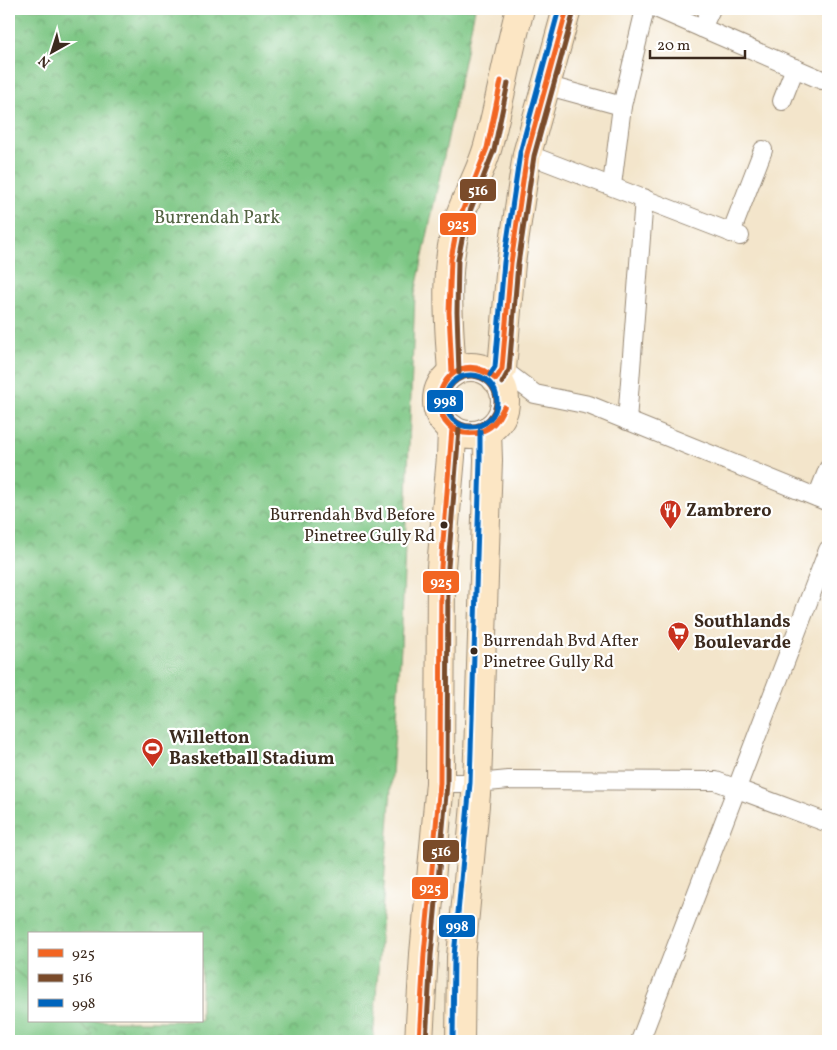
<svg xmlns="http://www.w3.org/2000/svg" width="837" height="1050" font-family="Vollkorn,serif">
  <style>
    .park { fill: url(#park-crowns); stroke: #5c7850; fill-rule: evenodd }
    .pitch { fill: #7cc683; stroke: #5c7850 }
    .lines { fill: none; stroke-linecap: round; stroke-linejoin: round }
    .lane-casing { stroke: #978874; stroke-width: 20 }
    .secondary-casing { stroke: #978874; stroke-width: 30 }
    .lane { stroke: #fff; stroke-width: 18 }
    .secondary { stroke: #fce6c4; stroke-width: 28 }
    .bus-1-casing { stroke: #fff; stroke-width: 9 }
    .bus-2-casing { stroke: #fff; stroke-width: 9 }
    .bus-3-casing { stroke: #fff; stroke-width: 9 }
    .bus-1 { stroke: #f26522; stroke-width: 5 }
    .bus-2 { stroke: #7a4b2a; stroke-width: 5 }
    .bus-3 { stroke: #0065bd; stroke-width: 5 }
    .bus-dot { fill: #3b2a1e; stroke: #fff; stroke-width: 2 }
    .labels { text-anchor: middle; dominant-baseline: central; stroke-width: 4.5; stroke-linejoin: round; paint-order: stroke }
    .bus-label { font-size: 17px; fill: #3b2a1e; stroke: #fff; text-anchor: end }
    .park-label { font-size: 18px; fill: #526141; stroke: #fff }
    .poi-label { font-size: 18px; font-weight: bold; fill: #3b2a1e; stroke: #fff; text-anchor: start }
    .line-badge { stroke: #fff; stroke-width: 2 }
    .badge-label { font-size: 14px; text-anchor: middle; font-weight: bold; fill: #fff }
  </style>
  <defs>
    <pattern id="park-crowns" width="20" height="18" patternUnits="userSpaceOnUse" patternTransform="scale(1.25)"><rect width="20" height="18" fill="#7cc683"/><path d="M2 6a3 3 0 1 1 6 0M12 15a3 3 0 1 1 6 0" fill="none" stroke="#67a16b"/></pattern>
  </defs>
  <rect width="100%" height="100%" fill="#fff"/>
  <filter id="ink" filterUnits="userSpaceOnUse"><feTurbulence type="fractalNoise" baseFrequency=".02" numOctaves="2"/><feDisplacementMap in="SourceGraphic" scale="10" xChannelSelector="R" yChannelSelector="G"/><feConvolveMatrix kernelMatrix="1 2 1 2 8 2 1 2 1" color-interpolation-filters="sRGB"/></filter>
  <filter id="wash" filterUnits="userSpaceOnUse"><feTurbulence type="fractalNoise" baseFrequency=".0096" numOctaves="4" result="noise"/><feDisplacementMap in="SourceGraphic" scale="20" xChannelSelector="R" yChannelSelector="G"/><feGaussianBlur stdDeviation="1.12" result="paint"/><feColorMatrix in="noise" values="0 0 0 0 0 0 0 0 0 0 0 0 0 0 0 0 0 1.4 0 .05"/><feComposite in="paint" operator="in"/></filter>
  <g filter="url(#wash)">
    <rect width="100%" height="100%" fill="#f3e5cb"/>
    <path class="park" d="M9 9H475L415 294 401 647 373 1041H9ZM29 934H201V1021H29Z"/>
    <polygon class="pitch" points="9,965 29,982 29,1021 77,1021 93,1034 87,1041 9,1041"/>
  </g>
  <g filter="url(#ink)">
    <g class="lines">
      <defs>
        <g id="lane">
          <polyline points="658,9 702,28"/>
          <polyline points="711,9 702,28 822,80"/>
          <polyline points="545,85 622,106"/>
          <polyline points="782,101 795,68"/>
          <polyline points="527,154 740,236"/>
          <polyline points="612,185 622,106 645,9"/>
          <polyline points="731,233 763,150"/>
          <polyline points="502,369 535,394 589,405 828,502"/>
          <polyline points="627,421 644,198"/>
          <polyline points="817,497 828,469"/>
          <polyline points="440,783 477,783 509,780 716,781 828,823"/>
          <polyline points="640,1041 828,550"/>
        </g>
        <g id="secondary">
          <circle cx="471" cy="401" r="34"/>
          <path d="M452 373C449 324 443 268 458 221 466 196 481 172 488 146 500 101 508 54 520 9"/>
          <polyline points="496,379 502,369 511,263 527,154 567,9"/>
          <polyline points="419,1041 424,954 440,783 441,567 451,457 452,429"/>
          <polyline points="460,1041 461,957 477,783 488,460 487,431"/>
        </g>
      </defs>
      <use href="#lane" class="lane-casing"/>
      <use href="#secondary" class="secondary-casing"/>
      <use href="#lane" class="lane"/>
      <use href="#secondary" class="secondary"/>
      <defs>
        <g id="bus-1">
          <polyline points="452,373 449,312 451,259 458,222 487,148 501,81"/>
          <polyline points="496,379 502,369 511,263 527,154 567,9"/>
          <path d="M438 399C441 422 453 434 477 433"/>
          <path d="M438 399C440 423 452 436 477 433"/>
          <path d="M438 399C446 368 471 357 496 379"/>
          <path d="M438 399C446 368 470 360 496 379"/>
          <path d="M477 433C491 428 497 420 504 407"/>
          <path d="M477 433C492 429 498 421 504 407"/>
          <polyline points="419,1041 424,954 440,783 441,567 452,429"/>
        </g>
        <g id="bus-2">
          <polyline points="459,373 457,312 458,260 465,224 494,150 508,83"/>
          <circle cx="471" cy="401" r="25"/>
          <polyline points="502,383 509,370 518,264 534,156 574,11"/>
          <polyline points="426,1041 431,955 447,784 448,567 459,429"/>
        </g>
        <g id="bus-3">
          <circle cx="471" cy="401" r="26"/>
          <polyline points="490,375 495,367 504,262 520,153 559,9"/>
          <polyline points="453,1041 454,956 470,783 480,460 480,431"/>
        </g>
      </defs>
      <use href="#bus-1" class="bus-1-casing"/>
      <use href="#bus-2" class="bus-2-casing"/>
      <use href="#bus-3" class="bus-3-casing"/>
      <use href="#bus-1" class="bus-1"/>
      <use href="#bus-2" class="bus-2"/>
      <use href="#bus-3" class="bus-3"/>
    </g>
  </g>
  <defs>
    <symbol id="restaurant-pin" viewBox="-11 -11 22 30"><path d="M0 17L-7.5 6A9.5 9.5 0 1 1 7.5 6Z" fill="#c8321e" stroke="#fff"/><path d="M-5-6h1v4h1v-4h1v4h1v-4h1v5L-1.5 .5V6h-2V.5L-5-1ZM5-6V6H3V1.5H1.5Q1.5-4 5-6Z" fill="#fff"/></symbol>
    <symbol id="supermarket-pin" viewBox="-11 -11 22 30"><path d="M0 17L-7.5 6A9.5 9.5 0 1 1 7.5 6Z" fill="#c8321e" stroke="#fff"/><path d="M-6-5.5h2.5l.6 2H6L4.5 2H-2.5L-4.4-4H-6ZM-1.5 3.2a1.3 1.3 0 1 0 .1 0ZM3 3.2a1.3 1.3 0 1 0 .1 0Z" fill="#fff"/></symbol>
    <symbol id="stadium-pin" viewBox="-11 -11 22 30"><path d="M0 17L-7.5 6A9.5 9.5 0 1 1 7.5 6Z" fill="#c8321e" stroke="#fff"/><path d="M0-5a6.5 5 0 1 0 0 10a6.5 5 0 1 0 0-10ZM-3.5-1.8h7v3.6h-7Z" fill="#fff"/></symbol>
  </defs>
  <g fill-rule="evenodd">
    <use href="#restaurant-pin" x="658" y="498" width="25" height="34"/>
    <use href="#supermarket-pin" x="666" y="620" width="25" height="34"/>
    <use href="#stadium-pin" x="140" y="736" width="25" height="34"/>
  </g>
  <g class="bus-dot">
    <circle cx="444" cy="525" r="4.5"/>
    <circle cx="474" cy="651" r="4.5"/>
  </g>
  <g class="labels">
    <g class="bus-label">
      <text x="435" y="515">Burrendah Bvd Before<tspan x="435" dy="21">Pinetree Gully Rd</tspan></text>
      <text x="483" y="641" text-anchor="start">Burrendah Bvd After<tspan x="483" dy="21">Pinetree Gully Rd</tspan></text>
    </g>
    <g class="park-label">
      <text x="217" y="218">Burrendah Park</text>
    </g>
    <g class="poi-label">
      <text x="686" y="511">Zambrero</text>
      <text x="694" y="622">Southlands<tspan x="694" dy="21">Boulevarde</tspan></text>
      <text x="169" y="738">Willetton<tspan x="169" dy="21">Basketball Stadium</tspan></text>
    </g>
  </g>
  <g class="line-badge">
    <rect x="459" y="178" width="38" height="24" rx="5" fill="#7a4b2a"/>
    <rect x="439" y="212" width="38" height="24" rx="5" fill="#f26522"/>
    <rect x="426" y="389" width="38" height="24" rx="5" fill="#0065bd"/>
    <rect x="422" y="570" width="38" height="24" rx="5" fill="#f26522"/>
    <rect x="422" y="839" width="38" height="24" rx="5" fill="#7a4b2a"/>
    <rect x="411" y="876" width="38" height="24" rx="5" fill="#f26522"/>
    <rect x="438" y="914" width="38" height="24" rx="5" fill="#0065bd"/>
  </g>
  <g class="badge-label">
    <text x="478" y="195">516</text>
    <text x="458" y="229">925</text>
    <text x="445" y="406">998</text>
    <text x="441" y="587">925</text>
    <text x="441" y="856">516</text>
    <text x="430" y="893">925</text>
    <text x="457" y="931">998</text>
  </g>
  <rect width="837" height="1050" fill="none" stroke="#fff" stroke-width="30"/>
  <rect x="28" y="932" width="175" height="90" fill="#ffffff" stroke="#b1aaa5"/>
  <rect x="38" y="949" width="25" height="8" fill="#f26522" stroke="#b1aaa5"/>
  <text x="72" y="958" font-size="15" fill="#3b2a1e">925</text>
  <rect x="38" y="974" width="25" height="8" fill="#7a4b2a" stroke="#b1aaa5"/>
  <text x="72" y="982" font-size="15" fill="#3b2a1e">516</text>
  <rect x="38" y="999" width="25" height="8" fill="#0065bd" stroke="#b1aaa5"/>
  <text x="72" y="1008" font-size="15" fill="#3b2a1e">998</text>
  <g transform="translate(52 52) rotate(219)" stroke="#ffffff" stroke-width="4" paint-order="stroke">
  <path d="M0-4L9 19L0 12L-9 19Z" fill="#3b2a1e"/>
  <text y="-8" font-size="14" font-weight="bold" text-anchor="middle" fill="#3b2a1e">N</text>
  </g>
  <path d="M650 50v8h95v-8" fill="none" stroke="#3b2a1e" stroke-width="2.5"/>
  <text x="657" y="50" font-size="15" fill="#3b2a1e" stroke="#ffffff" stroke-width="4" paint-order="stroke">20 m</text>
</svg>
